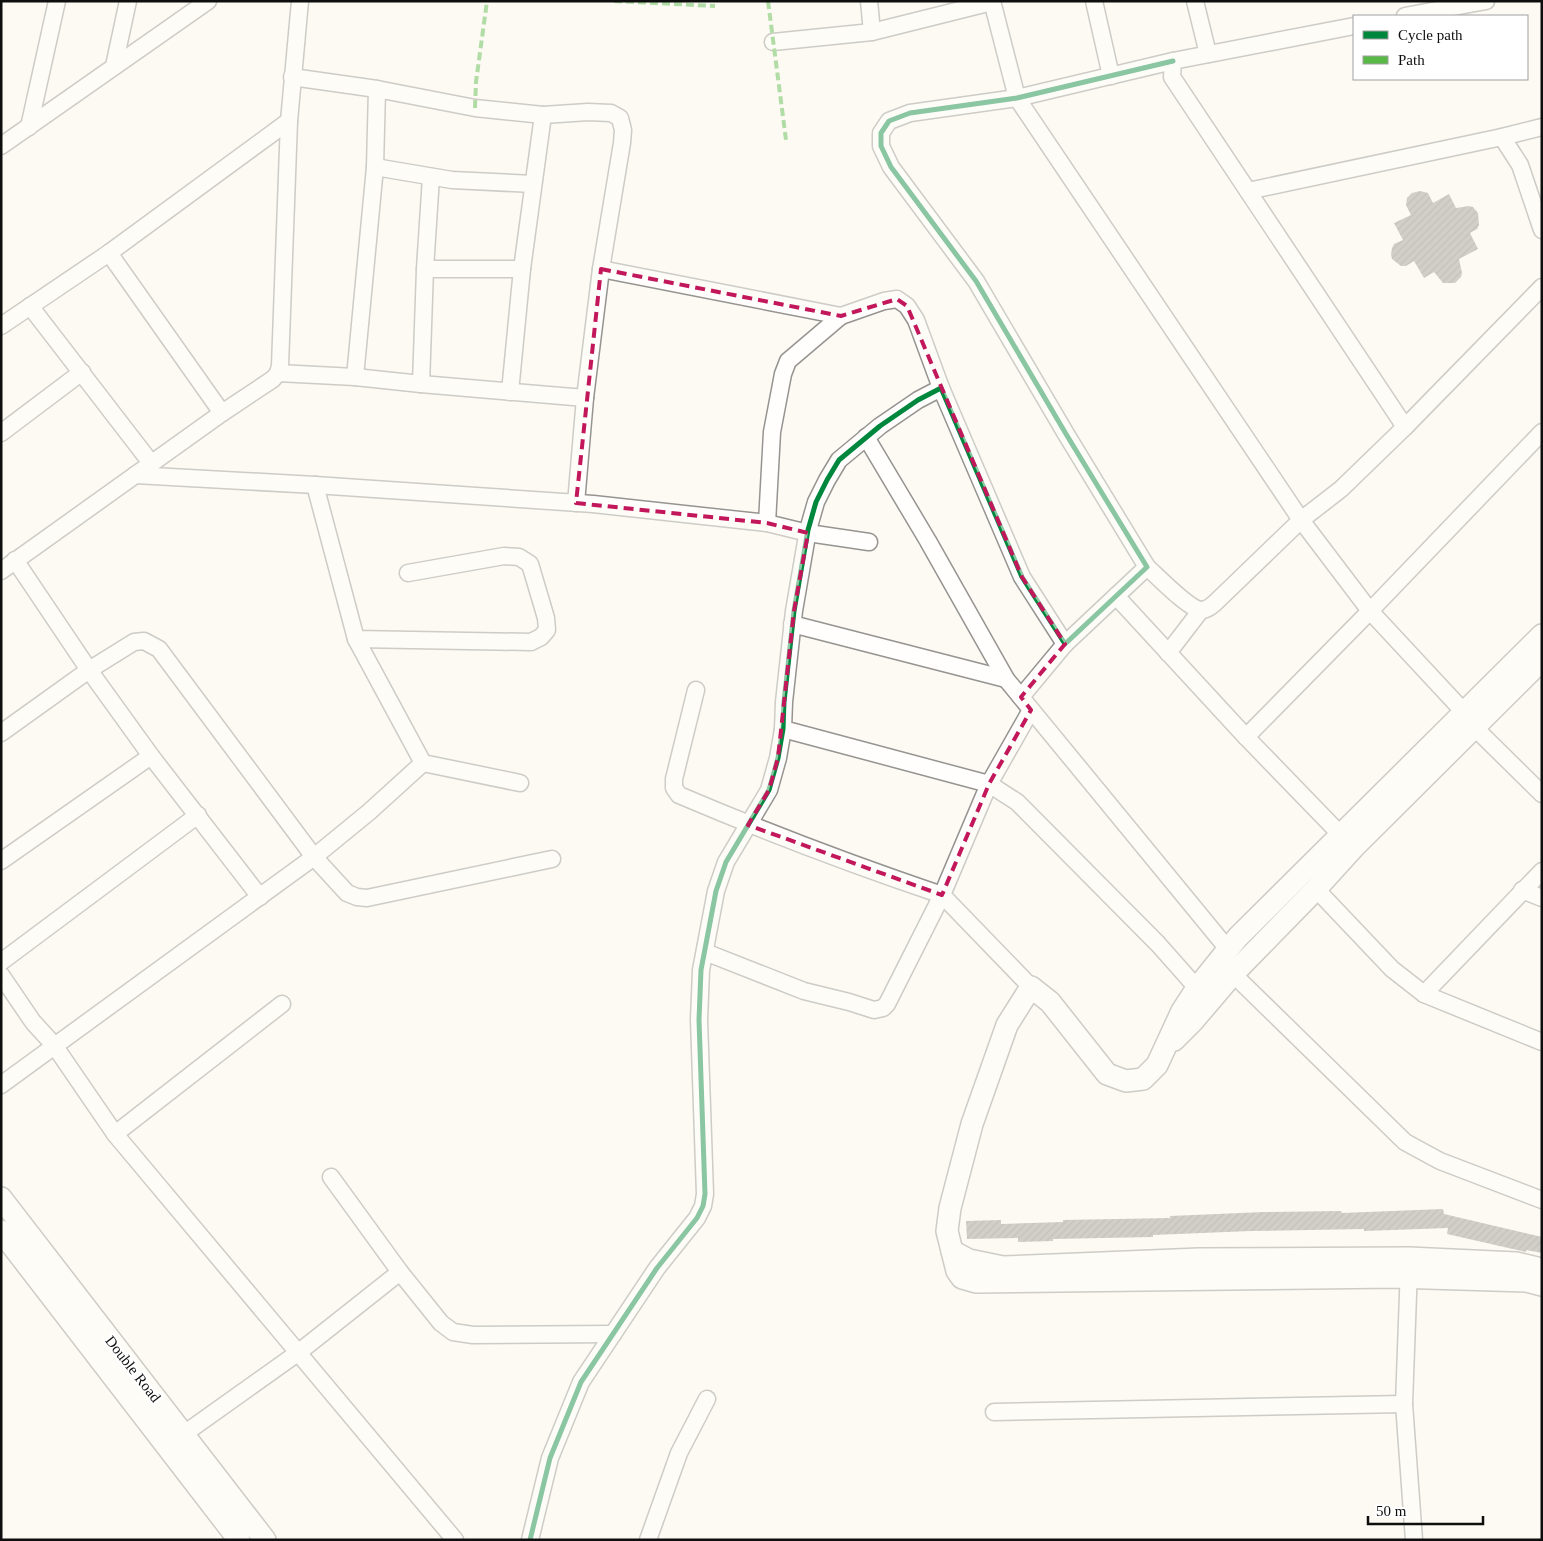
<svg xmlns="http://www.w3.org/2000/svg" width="1543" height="1541" font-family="Georgia,serif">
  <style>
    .building { fill: url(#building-hatch) }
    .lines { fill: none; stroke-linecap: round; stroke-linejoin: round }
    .minor-casing { stroke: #959491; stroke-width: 19 }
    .tertiary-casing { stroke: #959491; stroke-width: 24 }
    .minor { stroke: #fffefd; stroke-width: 16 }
    .tertiary { stroke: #fffefd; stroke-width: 21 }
    .quiet { stroke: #58b947; stroke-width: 4; stroke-dasharray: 8 4; stroke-linecap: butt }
    .cycleway-casing { stroke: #fff; stroke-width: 8 }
    .cycleway { stroke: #00873e; stroke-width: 5 }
    .marked { fill: none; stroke: #c2185b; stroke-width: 4; stroke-dasharray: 10 6; stroke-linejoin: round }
    .labels { text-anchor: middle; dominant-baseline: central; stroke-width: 5; stroke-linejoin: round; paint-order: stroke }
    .street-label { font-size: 15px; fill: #0e0e0e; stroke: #fff }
  </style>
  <defs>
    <pattern id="building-hatch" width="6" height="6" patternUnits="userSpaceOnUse" patternTransform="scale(1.25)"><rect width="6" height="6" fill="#9f9c98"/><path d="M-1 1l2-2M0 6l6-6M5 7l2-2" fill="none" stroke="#807e7a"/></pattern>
  </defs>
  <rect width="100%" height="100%" fill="#fcfaf2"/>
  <g class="building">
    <polygon points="1420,191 1428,193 1433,203 1449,194 1456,208 1469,206 1473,207 1478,213 1479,225 1477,229 1470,233 1478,249 1459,259 1462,273 1461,277 1455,283 1443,283 1434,272 1424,278 1414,261 1406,266 1401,266 1392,259 1391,255 1392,248 1394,244 1403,240 1394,223 1411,215 1406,205 1407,198 1412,193"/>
    <polygon points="1443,1209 1444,1214 1542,1237 1542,1253 1526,1250 1526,1252 1447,1234 1448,1228 1364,1231 1364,1229 1251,1231 1153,1235 1153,1237 1053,1239 1053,1241 1018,1242 1018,1238 967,1239 966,1221 1001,1220 1001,1224 1063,1222 1063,1220 1170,1218 1170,1216 1264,1212 1341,1211 1342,1213"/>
  </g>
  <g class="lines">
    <defs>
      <g id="minor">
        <polyline points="869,1 872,32"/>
        <path d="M992 1 1017 98 1301 520 1218 600C1214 604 1208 610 1201 610 1189 609 1157 576 1147 567"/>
        <polyline points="1094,1 1111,76"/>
        <polyline points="1195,1 1208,54"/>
        <polyline points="1405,16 1486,1"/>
        <polyline points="1354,26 1173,61 1172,77 1405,427 1542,287"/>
        <polyline points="773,42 872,32 992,2"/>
        <polyline points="114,66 128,1"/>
        <polyline points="292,77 377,89"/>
        <polyline points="29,127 57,1"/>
        <polyline points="1502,137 1542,127"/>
        <polyline points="1,146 208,1"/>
        <polyline points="375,167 452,180 533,184"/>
        <polyline points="1248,191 1502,137 1520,165 1542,230"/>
        <polyline points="109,253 222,413"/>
        <polyline points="425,269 431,177"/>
        <polyline points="601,269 841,316"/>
        <polyline points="30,306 151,463"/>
        <polyline points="1,326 109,253 289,121"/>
        <polyline points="278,373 355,377 375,167 377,89 475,108 543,115 588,112 611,113 620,118 623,130 622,143 601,269 585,398 576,503"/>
        <polyline points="355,377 421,384 585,398"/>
        <polyline points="421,384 425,269 522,269 543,115"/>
        <polyline points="510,392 522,269"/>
        <polyline points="1542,432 1370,611 1464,712 1474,727 1542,794"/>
        <polyline points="1,433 82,372"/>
        <polyline points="866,437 928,541 1006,679 1227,948"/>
        <polyline points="135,475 315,485 593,504 767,523 808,533 869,542"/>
        <polyline points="315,485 356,639 531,642 541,637 547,630 546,618 530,564 519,557 504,556 408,573"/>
        <polyline points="767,523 772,432 783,374 788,361 841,316 884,301 897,299 907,306 916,320 941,388"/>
        <polyline points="15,560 89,670 151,756 260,897"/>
        <polyline points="1,571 222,413 273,379 278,373 280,366 289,121 300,1"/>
        <polyline points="1116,596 1246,737 1340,834"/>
        <polyline points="792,624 1006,679"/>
        <polyline points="356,639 423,763 520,783"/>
        <polyline points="1168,653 1201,610"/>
        <path d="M696 690 674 779V788L679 795C766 832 853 865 942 895L887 1004 883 1008 874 1010 849 1002 804 991 705 952"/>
        <polyline points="1021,697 1065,644"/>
        <polyline points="1031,710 989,784 942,895 1031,987"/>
        <polyline points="783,729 989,784 1017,802 1026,811 1158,944 1197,988"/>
        <polyline points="1,733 89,670 134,642 144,641 159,649 314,857 347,893 357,897 367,898 552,859"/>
        <polyline points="1246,737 1370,611 1301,520 1341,489 1405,427"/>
        <polyline points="1,861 151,756"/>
        <polyline points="1316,889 1392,969 1424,994 1542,871"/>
        <polyline points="1522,890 1542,898"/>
        <polyline points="1,962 198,815"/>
        <polyline points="1233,974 1405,1142 1440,1161 1542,1200"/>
        <polyline points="1,975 33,1022 54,1045 115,1134 455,1540"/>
        <polyline points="1424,994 1542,1042"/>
        <polyline points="1,1085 314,857 369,812 423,763"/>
        <polyline points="115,1134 282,1004"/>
        <polyline points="331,1177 400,1272 441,1323 453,1332 473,1335 613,1334"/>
        <polyline points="1409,1267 1404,1404 1414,1540"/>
        <polyline points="994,1412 1404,1404"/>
        <polyline points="174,1441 299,1352 400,1272"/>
        <polyline points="530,1540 550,1458 581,1382 657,1268 697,1218 703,1206 705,1194 699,1020 701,970 716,891 726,862 769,790 778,758 783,729 784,702 794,611 808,530 816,502 827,480 839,460 880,426 918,400 941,388 1022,577 1065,644 1147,567 1066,434 976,281 891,167 881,146 881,133 889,121 910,113 1017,98 1173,61"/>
        <polyline points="648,1540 679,1453 707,1399"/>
      </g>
      <g id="tertiary">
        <polyline points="1542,635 1238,937 1197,988 1182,1011 1157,1065 1143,1079 1126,1081 1107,1074 1050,1002 1031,987 1007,1025 972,1124 950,1208 947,1231 957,1271 962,1278 976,1282 1395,1277 1526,1281 1542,1285"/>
        <polyline points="1174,1040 1193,1021 1233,974 1316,889 1355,846 1542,660"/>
        <polyline points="1,1198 265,1540"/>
        <polyline points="1,1231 239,1540"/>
        <polyline points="952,1251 969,1260 1003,1267 1199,1259 1409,1258 1516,1263 1542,1269"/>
      </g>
    </defs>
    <use href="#minor" class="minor-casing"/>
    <use href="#tertiary" class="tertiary-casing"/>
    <use href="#minor" class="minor"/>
    <use href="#tertiary" class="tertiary"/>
    <g class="quiet">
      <polyline points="614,1 715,6"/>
      <polyline points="768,1 786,140"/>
      <polyline points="475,108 476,82 487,1"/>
    </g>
    <defs>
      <polyline id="cycleway" points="530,1540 550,1458 581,1382 657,1268 697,1218 703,1206 705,1194 699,1020 701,970 716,891 726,862 769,790 778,758 783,729 784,702 794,611 808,530 816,502 827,480 839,460 880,426 918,400 941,388 1022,577 1065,644 1147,567 1066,434 976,281 891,167 881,146 881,133 889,121 910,113 1017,98 1173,61"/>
    </defs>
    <use href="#cycleway" class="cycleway-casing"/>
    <use href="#cycleway" class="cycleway"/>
  </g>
  <path d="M0 0H1543V1541H0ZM601 269 841 316 897 299 907 306 1022 577 1065 644 1021 697 1031 710 989 784 942 895 748 825 769 790 778 758 794 611 808 533 767 523 576 503Z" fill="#fcfaf2" fill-opacity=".55" fill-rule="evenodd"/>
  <path class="marked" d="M601 269 841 316 897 299 907 306 1022 577 1065 644 1021 697 1031 710 989 784 942 895 748 825 769 790 778 758 794 611 808 533 767 523 576 503Z"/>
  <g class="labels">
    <g class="street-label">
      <text transform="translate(133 1369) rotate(52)">Double Road</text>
    </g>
  </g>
  <rect width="1543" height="1541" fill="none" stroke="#0e0e0e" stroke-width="5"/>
  <rect x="1353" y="15" width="175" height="65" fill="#ffffff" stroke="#9f9f9f"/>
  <rect x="1363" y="31" width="25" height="8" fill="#00873e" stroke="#9f9f9f"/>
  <text x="1398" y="40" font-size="15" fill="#0e0e0e">Cycle path</text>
  <rect x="1363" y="56" width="25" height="8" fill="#58b947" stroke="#9f9f9f"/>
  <text x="1398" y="65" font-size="15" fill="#0e0e0e">Path</text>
  <path d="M1368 1516v8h115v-8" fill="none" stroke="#0e0e0e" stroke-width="2.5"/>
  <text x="1376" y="1516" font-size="15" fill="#0e0e0e" stroke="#ffffff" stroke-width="4" paint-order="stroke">50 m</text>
</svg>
